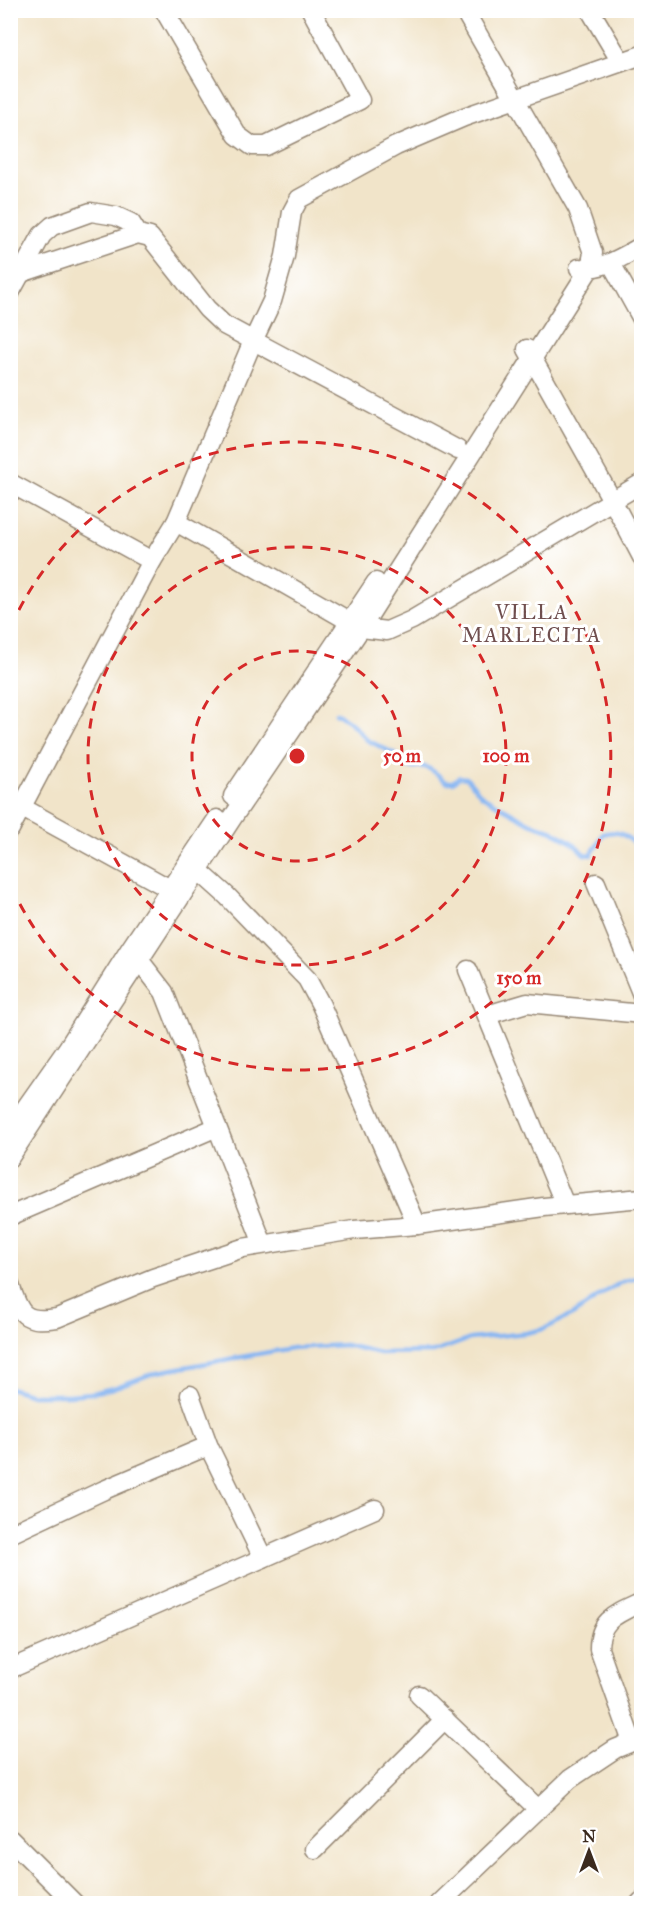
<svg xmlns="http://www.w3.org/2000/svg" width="652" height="1914" font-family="'IM FELL Great Primer',serif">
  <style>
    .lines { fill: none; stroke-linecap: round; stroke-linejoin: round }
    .stream { stroke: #87b6f2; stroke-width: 4.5 }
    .minor-casing { stroke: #968774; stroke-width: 21 }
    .minor { stroke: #fff; stroke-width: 18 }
    .ring { fill: none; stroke: #d62828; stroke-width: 3; stroke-dasharray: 10 8 }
    .labels { text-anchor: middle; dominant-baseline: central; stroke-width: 6; stroke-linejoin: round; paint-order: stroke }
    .neighbourhood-label { font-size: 20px; letter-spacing: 1.5px; fill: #704f4f; stroke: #fff }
    .centre { fill: #d62828; stroke: #fff; stroke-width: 3 }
    .ring-label { font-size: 18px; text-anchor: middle; font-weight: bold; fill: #d62828; stroke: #fff; stroke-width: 6; stroke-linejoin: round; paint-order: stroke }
  </style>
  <rect width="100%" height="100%" fill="#fff"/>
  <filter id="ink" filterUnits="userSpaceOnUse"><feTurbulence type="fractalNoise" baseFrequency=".0167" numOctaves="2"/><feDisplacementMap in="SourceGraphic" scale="12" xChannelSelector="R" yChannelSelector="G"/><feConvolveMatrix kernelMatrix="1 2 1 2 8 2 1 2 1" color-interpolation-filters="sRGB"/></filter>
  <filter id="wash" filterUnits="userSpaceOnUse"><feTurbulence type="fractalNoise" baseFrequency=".008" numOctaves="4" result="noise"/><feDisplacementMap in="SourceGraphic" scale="24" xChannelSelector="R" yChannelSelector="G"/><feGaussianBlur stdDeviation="1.35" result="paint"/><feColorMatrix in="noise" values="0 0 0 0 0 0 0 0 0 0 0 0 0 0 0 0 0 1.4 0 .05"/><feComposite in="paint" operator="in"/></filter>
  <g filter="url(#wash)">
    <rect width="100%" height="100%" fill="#f1e4c9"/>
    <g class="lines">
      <g class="stream">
        <path d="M336 713 351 723 367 740 395 754 405 765 412 768C427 763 435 772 446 782H453L459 777 467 778 482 796 530 823 553 831 574 844 584 854 591 855 603 834C621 828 628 839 642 849"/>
        <polyline points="10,1388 32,1395 69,1395 91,1393 113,1388 157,1372 292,1348 345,1345 380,1353 434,1352 470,1339 526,1333 544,1329 574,1314 610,1289 624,1281 642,1277"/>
      </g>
    </g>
  </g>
  <g filter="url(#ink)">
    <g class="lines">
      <defs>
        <g id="minor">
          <polyline points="164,10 237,135 252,146 266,146 360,100 311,10"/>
          <polyline points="590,10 621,62"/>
          <polyline points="611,263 642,319"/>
          <path d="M579 268C603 270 622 257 642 246"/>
          <polyline points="21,273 138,234 150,237 207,309 224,325 458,450"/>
          <polyline points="10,293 42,235 52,226 91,212 116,216 131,223 138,234"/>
          <polyline points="527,349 612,500 642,557"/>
          <polyline points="10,483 152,561"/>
          <polyline points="176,522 361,628 387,631 412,620 642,483"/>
          <polyline points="233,796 376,582"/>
          <polyline points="10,801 170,889"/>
          <polyline points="10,829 152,561 176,522 253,341 272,301 285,256 292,212 299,199 396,146 464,117 642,55"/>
          <polyline points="198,870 227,896 307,979 321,1005 417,1225"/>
          <polyline points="596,883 642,995"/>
          <polyline points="133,952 164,992 263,1244"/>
          <polyline points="468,970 565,1205"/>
          <polyline points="487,1015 527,1003 642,1014"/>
          <polyline points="10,1130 67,1049 130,949 217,819"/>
          <polyline points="10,1157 233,817 361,628 590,268 593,253 578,209 464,10"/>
          <polyline points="10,1216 217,1127"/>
          <path d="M10 1285C20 1315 24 1323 57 1318L153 1278 243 1248 354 1230 417 1225 544 1207 642 1198"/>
          <polyline points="190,1395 209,1447 263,1558"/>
          <polyline points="10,1534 104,1490 198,1450 209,1447"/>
          <polyline points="10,1669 375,1509"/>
          <polyline points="419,1695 538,1809"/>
          <path d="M632 1742 599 1649C599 1619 617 1614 642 1602"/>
          <polyline points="10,1839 75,1904"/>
          <polyline points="315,1849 445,1719"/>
          <polyline points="439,1904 570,1779 615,1749 642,1738"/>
          <polyline points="639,1904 642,1901"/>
        </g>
      </defs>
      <use href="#minor" class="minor-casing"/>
      <use href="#minor" class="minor"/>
    </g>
  </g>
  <g class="ring">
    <circle cx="297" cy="756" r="105"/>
    <circle cx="297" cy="756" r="209"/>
    <path d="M11 626A314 314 0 1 1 11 886"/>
  </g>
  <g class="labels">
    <g class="neighbourhood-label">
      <text x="532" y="612">VILLA<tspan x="532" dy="23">MARLECITA</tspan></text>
    </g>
  </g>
  <circle cx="297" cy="756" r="9" class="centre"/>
  <g class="ring-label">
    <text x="402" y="762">50 m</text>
    <text x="506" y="762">100 m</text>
    <text x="519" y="984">150 m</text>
  </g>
  <rect width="652" height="1914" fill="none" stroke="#fff" stroke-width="36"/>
  <g transform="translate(589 1851)" stroke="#ffffff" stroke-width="4.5" paint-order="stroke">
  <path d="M0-4.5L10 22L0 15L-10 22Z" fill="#3b2a1e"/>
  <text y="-9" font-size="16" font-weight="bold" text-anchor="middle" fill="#3b2a1e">N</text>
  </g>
</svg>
